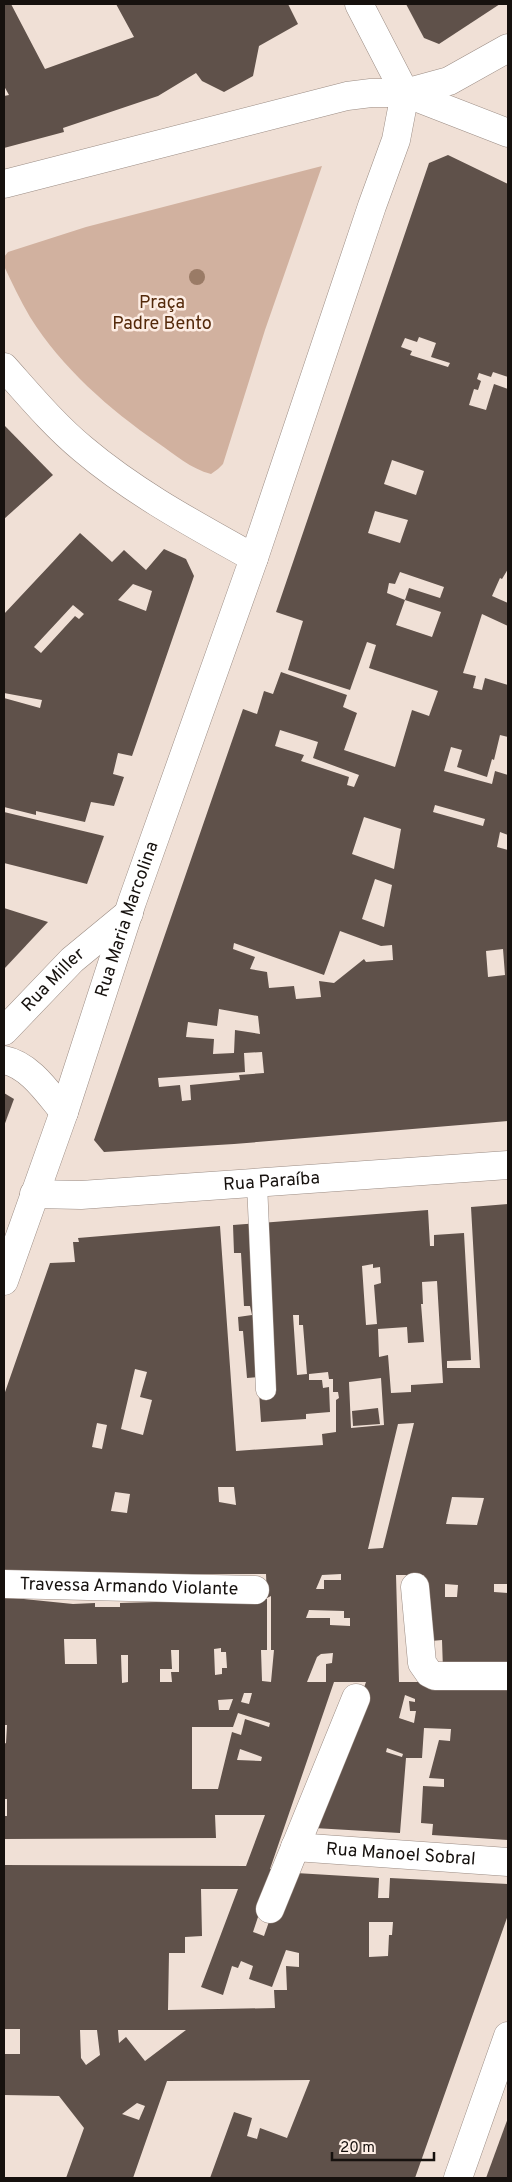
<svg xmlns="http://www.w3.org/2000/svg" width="512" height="2182" font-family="Overpass,sans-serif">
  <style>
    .green { fill: #d1b19f }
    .building { fill: #5f514a; fill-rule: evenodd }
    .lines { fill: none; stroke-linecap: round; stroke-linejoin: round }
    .lane-casing { stroke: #9b8c84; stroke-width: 21 }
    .street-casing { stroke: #9b8c84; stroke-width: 29 }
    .secondary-casing { stroke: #9b8c84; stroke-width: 29 }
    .lane { stroke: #fff; stroke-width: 20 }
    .street { stroke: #fff; stroke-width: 28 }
    .secondary { stroke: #fff; stroke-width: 28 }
    .tree { fill: #9a7b66 }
    .labels { text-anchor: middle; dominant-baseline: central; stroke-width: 5; stroke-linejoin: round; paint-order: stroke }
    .park-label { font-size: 18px; fill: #54290a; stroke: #fdede4 }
    .street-label { font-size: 18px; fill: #16110e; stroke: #fdede4 }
  </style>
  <rect width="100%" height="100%" fill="#f0e0d6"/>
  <path class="green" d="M322 166 265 330 223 464 218 469 211 474C191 469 174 454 158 443 109 409 62 368 30 317 20 300 12 283 4 266V257L8 252 86 227Z"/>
  <g class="building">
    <polygon points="4,4 11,4 45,69 134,37 116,4 288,4 298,24 259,46 253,76 224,92 202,81 196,73 158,96 63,128 64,132 4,148 4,96 9,95 4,86"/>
    <polygon points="406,4 500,4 439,44 424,38"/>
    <path d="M448 155 508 184V377L493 372 491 377 479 373 477 379 481 381 478 390 474 389 469 405 486 410 494 384 508 389V569L502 579 500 578 492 596 508 603V626L482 614 463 673 476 676 473 688 482 690 485 678 508 685V737L500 735 494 760 492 759 487 777 457 767 462 750 451 747 444 771 492 784 495 771 508 775V835L500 832 497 847 508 850V1121L234 1144 104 1152 94 1140 243 709 257 714 264 691 273 694 281 672 347 695 343 707 357 713 344 750 395 767 412 710 429 716 438 691 369 668 376 645 367 642 350 690 288 670 303 621 276 612 429 163ZM419 337 436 343 431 357 450 363 448 367 410 355 412 351 401 347 405 338 417 342ZM392 460 424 471 416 495 384 484ZM375 511 408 520 400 543 368 533ZM400 572 444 587 440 598 409 588 405 600 387 593 389 583 395 584ZM405 600 441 612 432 637 396 625ZM280 730 318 742 313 758 359 775 354 787 347 785 349 777 301 761 304 755 275 746ZM435 805 485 819 483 826 433 812ZM364 817 401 829 394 869 352 854ZM375 879 392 885 384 927 362 919ZM340 931 381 946 392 945 393 960 366 962 364 959 334 983 319 981 321 997 296 999 294 986 269 988 267 972 250 969 255 957 233 949 234 943 324 975ZM503 949 505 975 488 977 486 951ZM219 1009 258 1016 260 1034 235 1030 234 1053 213 1054 214 1039 186 1037 188 1022 217 1026ZM262 1052 264 1073 239 1075 240 1080 190 1085 191 1100 182 1101 180 1085 159 1087 158 1078 245 1072 244 1053Z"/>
    <polygon points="4,425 53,475 4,519"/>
    <path d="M80 533 112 562 124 550 146 570 164 549 186 559 194 576 132 756 118 753 113 774 124 777 114 806 91 802 85 822 36 811V815L4 807V698L40 708 42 700 4 693V614ZM133 584 152 591 146 611 118 600ZM73 605 84 614 79 619 75 616 41 653 34 647Z"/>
    <polygon points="4,812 104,836 87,884 4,863"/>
    <polygon points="4,908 48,922 4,969"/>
    <polygon points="4,1093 14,1099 4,1126"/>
    <path d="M508 1204V1584H494V1592L508 1593V1670H443L442 1640 431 1641 424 1575H396L399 1682H508V1840L432 1835 433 1824 421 1823 423 1786 444 1787V1779L429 1778 439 1740 450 1741 451 1729 424 1728 422 1758H406L400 1833 314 1828 366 1682H334L270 1869H274L253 1932 264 1936 272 1913 296 1873 379 1878 378 1898H389L390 1878 508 1884V1915L415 2178H210L234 2112 252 2118 247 2136 257 2139 260 2128 287 2138 310 2080 167 2081 133 2178H66L84 2128 59 2096 4 2095V2054H20V2029H4V1865L246 1866 265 1815H215L216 1838 4 1839V1816H7V1799H4V1744L6 1743 7 1725H4V1597L73 1604 95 1603V1607H120V1603L267 1599V1650H261L262 1681 271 1682 274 1650H271V1596L267 1598 266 1574 4 1575V1395L50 1263 75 1262 73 1242H79L78 1238 220 1226 236 1451 323 1445 322 1434 336 1432V1400L339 1398 338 1392H333V1379H329L328 1372 309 1374V1380H322L323 1388 329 1387 330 1412 306 1414V1419L261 1422 258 1377 247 1378 243 1331H239L238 1317 252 1315 250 1306H244L241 1253H234L233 1225 428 1210 430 1246H434V1235L464 1233 471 1360 447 1361V1368H480L471 1207ZM373 1264V1268L380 1267 381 1283 374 1285 377 1324 366 1325 362 1266ZM437 1281 443 1383 411 1385V1392L391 1393 388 1355 379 1357 378 1329 407 1327 408 1343 424 1342 421 1304H423L422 1282ZM293 1315H299V1325H303L307 1374 297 1375ZM135 1369 147 1372 140 1397 152 1400 143 1435 121 1429ZM381 1378 384 1425 351 1428 349 1382ZM97 1423 107 1425 102 1449 92 1447ZM414 1423 383 1548 368 1549 398 1424ZM218 1487H234L236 1505 219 1502ZM115 1492 130 1494 127 1513 111 1511ZM452 1497 484 1498 477 1525 446 1524ZM341 1574V1580H324V1589H316L322 1575ZM445 1584 458 1585 457 1597H445ZM309 1610 344 1611V1618H350V1626L330 1625V1618H306ZM64 1639H96L97 1664H65ZM221 1648V1652H226L227 1668H222V1674L215 1675 214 1649ZM171 1650H179V1672H171L172 1682H160V1669H172ZM333 1653 332 1663 326 1664V1682H307L317 1657 321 1654ZM121 1655H128V1682L122 1683ZM244 1693H252L249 1704 241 1702ZM405 1695 415 1699V1702L409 1701 410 1711H416L414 1723 399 1718ZM233 1699 229 1710H219L218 1700ZM238 1713 270 1723 269 1727 245 1719 241 1735 232 1732 218 1789H192V1727H233ZM387 1748 403 1754 402 1757 386 1752ZM240 1749 262 1757 261 1761 237 1760ZM201 1889H238L201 1987 223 1995 232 1966 238 1968 241 1961 253 1966 249 1979 272 1987 286 1950 299 1953V1967L286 1966 287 1990H274L275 2008 168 2010 169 1953H185V1937L202 1936ZM369 1922H393L392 1935H389L388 1956 369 1957ZM80 2030H97L100 2055 86 2065 81 2058ZM118 2030H186L145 2061 126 2037 119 2043ZM137 2103 145 2106 139 2120 122 2114Z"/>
    <polygon points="378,1408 380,1424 353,1426 352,1411"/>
    <polygon points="508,2118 508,2178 486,2178 505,2126"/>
  </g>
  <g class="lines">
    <defs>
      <polyline id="lane" points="257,1183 266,1390"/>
      <g id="street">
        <path id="s1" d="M4 1584 255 1590"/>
        <polyline points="415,1587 422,1663 429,1673 435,1676 508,1676"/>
        <path id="s2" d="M295 1847 508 1862"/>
        <polyline points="270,1909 356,1698"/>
        <polyline points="458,2178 508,2036"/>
      </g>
      <g id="secondary">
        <polyline points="359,4 405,93"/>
        <polyline points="405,93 508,133"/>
        <polyline points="4,184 347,96 371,93 405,93 449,81 508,48"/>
        <path d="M4 367C29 395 54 425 83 449 135 493 195 525 254 558"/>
        <path id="s3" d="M4 1031 72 960 129 913"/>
        <path d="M4 1060C30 1065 48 1093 64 1112"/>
        <path id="s4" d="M34 1194 81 1195 508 1165"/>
        <path id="s5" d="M4 1281 64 1112 132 902 254 558 372 206 396 140 405 93"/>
      </g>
    </defs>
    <use href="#lane" class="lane-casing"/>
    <use href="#street" class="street-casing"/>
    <use href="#secondary" class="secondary-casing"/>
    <use href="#lane" class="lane"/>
    <use href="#street" class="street"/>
    <use href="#secondary" class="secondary"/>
  </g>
  <circle class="tree" cx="197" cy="277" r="8"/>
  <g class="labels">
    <g class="park-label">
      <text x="162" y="303">Praça<tspan x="162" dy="21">Padre Bento</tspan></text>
    </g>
    <g class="street-label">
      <text stroke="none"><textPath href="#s5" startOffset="382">Rua Maria Marcolina</textPath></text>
      <text stroke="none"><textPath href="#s3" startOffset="71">Rua Miller</textPath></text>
      <text stroke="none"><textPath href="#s4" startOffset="238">Rua Paraíba</textPath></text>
      <text stroke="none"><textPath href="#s1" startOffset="125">Travessa Armando Violante</textPath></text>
      <text stroke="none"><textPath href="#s2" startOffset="106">Rua Manoel Sobral</textPath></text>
    </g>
  </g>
  <rect width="512" height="2182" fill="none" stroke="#16110e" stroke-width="10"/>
  <path d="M332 2152v8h102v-8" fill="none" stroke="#16110e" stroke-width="2.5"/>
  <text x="340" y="2152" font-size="15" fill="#16110e" stroke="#fdede4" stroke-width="4" paint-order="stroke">20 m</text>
</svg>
